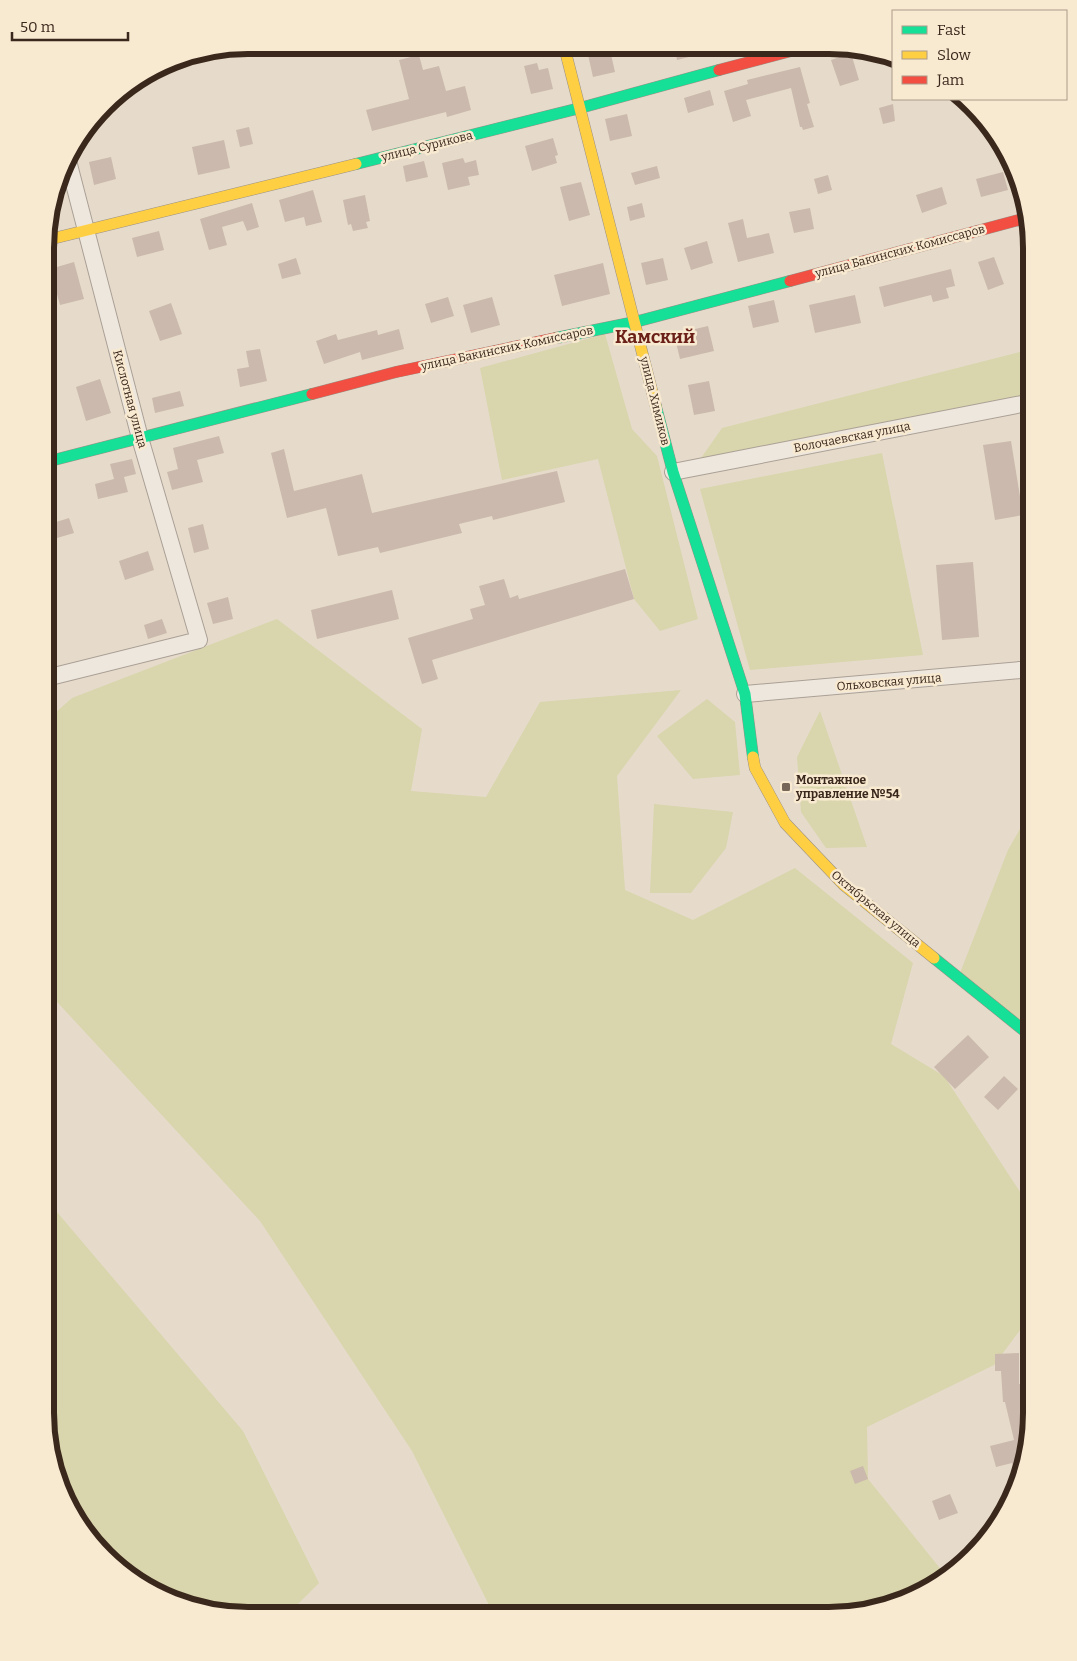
<svg xmlns="http://www.w3.org/2000/svg" width="1077" height="1661" font-family="Bitter,serif">
  <style>
    .green { fill: #d9d5ac }
    .building { fill: #cab9ac }
    .lines { fill: none; stroke-linecap: round; stroke-linejoin: round }
    .street-casing { stroke: #aba095; stroke-width: 18 }
    .fast-casing { stroke: #9b9085; stroke-width: 12 }
    .slow-casing { stroke: #9b9085; stroke-width: 12 }
    .jam-casing { stroke: #9b9085; stroke-width: 12 }
    .street { stroke: #ede7de; stroke-width: 16 }
    .fast { stroke: #16e098; stroke-width: 11 }
    .slow { stroke: #ffcf43; stroke-width: 11 }
    .jam { stroke: #f24e42; stroke-width: 11 }
    .poi-dot { fill: #776759; stroke: #f8e9d1; stroke-width: 2 }
    .labels { text-anchor: middle; dominant-baseline: central; stroke-width: 5; stroke-linejoin: round; paint-order: stroke }
    .street-label { font-size: 12px; fill: #3b281c; stroke: #f8e9d1 }
    .poi-label { font-size: 12px; font-weight: bold; fill: #3b281c; stroke: #f8e9d1; text-anchor: start }
    .district-label { font-size: 18px; font-weight: bold; fill: #6b2118; stroke: #f8e9d1 }
    .rim { fill: none; stroke: #3b281c; stroke-width: 6 }
  </style>
  <rect width="100%" height="100%" fill="#e6dbcb"/>
  <g class="green">
    <polygon points="605,334 632,429 657,456 698,619 660,631 634,599 598,459 502,480 480,368"/>
    <polygon points="1032,349 1032,396 699,461 722,428"/>
    <polygon points="882,453 923,655 750,670 700,489"/>
    <polygon points="277,619 422,729 411,791 486,797 540,702 681,690 617,776 625,890 693,920 795,868 913,963 891,1044 944,1076 1032,1210 1032,1314 994,1365 867,1427 868,1479 943,1572 940,1580 907,1600 830,1616 494,1615 412,1451 260,1221 46,990 46,721 72,698"/>
    <polygon points="1032,682 1032,806 1021,683"/>
    <polygon points="707,699 735,722 740,775 693,779 657,736"/>
    <polygon points="820,711 867,847 826,848 801,812 797,757"/>
    <polygon points="654,804 733,812 726,848 691,893 650,893"/>
    <polygon points="1032,808 1032,1034 958,978 1008,850"/>
    <polygon points="45,1198 243,1431 319,1583 288,1614 221,1614 170,1601 125,1574 87,1537 61,1491 45,1413"/>
  </g>
  <g class="building">
    <polygon points="586,46 603,46 604,51 610,50 615,72 593,77"/>
    <polygon points="674,46 690,46 693,56 677,60"/>
    <polygon points="851,53 859,80 840,86 831,60"/>
    <polygon points="419,55 423,70 439,66 446,91 465,86 471,110 447,117 446,112 372,131 366,110 409,99 399,60"/>
    <polygon points="537,63 539,70 548,68 553,89 531,94 524,66"/>
    <polygon points="800,67 810,103 807,104 814,127 803,130 802,127 800,127 791,88 746,100 751,116 733,122 724,91 748,84 747,80"/>
    <polygon points="710,90 714,105 688,113 684,98"/>
    <polygon points="893,104 895,121 883,124 879,108"/>
    <polygon points="627,114 632,136 610,141 605,119"/>
    <polygon points="249,127 253,144 240,147 236,130"/>
    <polygon points="553,138 558,155 555,156 557,163 532,171 525,146"/>
    <polygon points="224,140 230,168 198,175 192,147"/>
    <polygon points="111,157 116,179 94,185 89,162"/>
    <polygon points="463,158 465,163 476,160 479,175 468,177 470,185 448,190 442,163"/>
    <polygon points="424,161 428,177 406,182 403,166"/>
    <polygon points="657,166 660,178 635,185 631,173"/>
    <polygon points="1003,172 1008,190 981,197 976,179"/>
    <polygon points="828,175 832,190 818,194 814,179"/>
    <polygon points="581,182 590,215 569,221 560,187"/>
    <polygon points="942,187 947,204 922,213 916,195"/>
    <polygon points="313,190 322,222 306,226 304,217 285,222 279,200"/>
    <polygon points="365,195 370,221 366,222 368,228 353,231 351,224 348,225 343,200"/>
    <polygon points="252,203 259,227 247,231 243,221 222,227 227,245 209,250 200,219"/>
    <polygon points="642,203 645,217 630,221 627,207"/>
    <polygon points="810,208 814,229 794,233 789,212"/>
    <polygon points="743,219 747,238 769,233 774,253 738,262 728,223"/>
    <polygon points="159,231 164,250 137,257 132,238"/>
    <polygon points="707,241 713,263 691,270 684,248"/>
    <polygon points="994,257 1004,284 988,290 978,262"/>
    <polygon points="296,258 301,274 282,279 278,264"/>
    <polygon points="663,258 668,280 646,285 641,263"/>
    <polygon points="74,262 84,299 60,305 50,269"/>
    <polygon points="603,263 610,294 562,306 554,275"/>
    <polygon points="951,269 955,286 946,288 949,298 933,302 931,295 884,307 879,287"/>
    <polygon points="855,295 861,323 815,333 809,305"/>
    <polygon points="448,297 454,316 431,323 425,304"/>
    <polygon points="492,297 500,325 471,333 463,305"/>
    <polygon points="774,300 779,322 753,328 748,306"/>
    <polygon points="171,303 182,334 160,341 149,311"/>
    <polygon points="708,326 714,351 680,359 674,334"/>
    <polygon points="399,329 404,349 362,360 360,352 324,364 316,341 336,334 338,340 377,330 378,335"/>
    <polygon points="260,349 267,381 240,387 237,369 249,367 246,351"/>
    <polygon points="100,379 111,413 86,421 76,387"/>
    <polygon points="709,381 715,411 694,415 688,385"/>
    <polygon points="180,391 184,406 155,413 152,398"/>
    <polygon points="219,436 224,453 197,460 203,482 172,490 167,472 178,469 173,448"/>
    <polygon points="1011,441 1023,515 995,520 983,445"/>
    <polygon points="284,449 294,491 362,474 372,513 557,471 565,502 493,520 492,516 459,524 462,533 380,553 378,547 338,556 326,508 287,518 271,453"/>
    <polygon points="132,459 136,474 124,477 128,492 98,499 95,484 114,479 110,464"/>
    <polygon points="69,518 74,533 57,538 53,523"/>
    <polygon points="203,524 209,549 194,553 188,528"/>
    <polygon points="148,551 154,570 125,580 119,561"/>
    <polygon points="973,562 979,637 942,640 936,565"/>
    <polygon points="625,569 634,599 432,660 438,679 422,684 408,638 473,619 470,609 485,605 479,586 504,579 510,598 518,595 519,599"/>
    <polygon points="392,590 399,619 317,639 311,610"/>
    <polygon points="228,597 233,619 213,624 207,603"/>
    <polygon points="162,619 167,633 148,639 144,625"/>
    <polygon points="968,1035 989,1057 955,1089 934,1067"/>
    <polygon points="1004,1076 1018,1089 998,1110 984,1097"/>
    <polygon points="1019,1353 1019,1384 1022,1384 1024,1411 1032,1409 1032,1427 1025,1430 1028,1442 1018,1484 1012,1463 996,1467 990,1446 1014,1440 1005,1402 1003,1402 1001,1371 995,1371 995,1354"/>
    <polygon points="863,1466 868,1479 855,1484 850,1471"/>
    <polygon points="950,1494 958,1513 939,1520 932,1501"/>
  </g>
  <g class="lines">
    <defs>
      <g id="street">
        <polyline points="673,472 1032,402"/>
        <polyline points="46,678 199,640 140,438 67,157"/>
        <polyline points="745,694 1032,669"/>
      </g>
      <g id="fast">
        <polyline points="356,164 580,108 719,70"/>
        <polyline points="556,338 635,322 790,281"/>
        <polyline points="656,407 673,472 745,694 753,757"/>
        <polyline points="46,462 312,394"/>
        <polyline points="934,958 1032,1037"/>
      </g>
      <g id="slow">
        <polyline points="564,46 656,407"/>
        <polyline points="47,240 356,164"/>
        <polyline points="753,757 755,768 785,823 844,885 934,958"/>
      </g>
      <g id="jam">
        <polyline points="719,70 806,47"/>
        <polyline points="790,281 1026,218"/>
        <polyline points="312,394 396,372 556,338"/>
      </g>
    </defs>
    <use href="#street" class="street-casing"/>
    <use href="#fast" class="fast-casing"/>
    <use href="#slow" class="slow-casing"/>
    <use href="#jam" class="jam-casing"/>
    <use href="#street" class="street"/>
    <use href="#fast" class="fast"/>
    <use href="#slow" class="slow"/>
    <use href="#jam" class="jam"/>
  </g>
  <rect class="poi-dot" x="781" y="782" width="10" height="10" rx="2.5"/>
  <g class="labels">
    <g class="street-label">
      <text transform="translate(427 146) rotate(-14)">улица Сурикова</text>
      <text transform="translate(900 251) rotate(-15)">улица Бакинских Комиссаров</text>
      <text transform="translate(507 348) rotate(-12)">улица Бакинских Комиссаров</text>
      <text transform="translate(130 399) rotate(75)">Кислотная улица</text>
      <text transform="translate(655 401) rotate(76)">улица Химиков</text>
      <text transform="translate(852 437) rotate(-11)">Волочаевская улица</text>
      <text transform="translate(889 682) rotate(-5)">Ольховская улица</text>
      <text transform="translate(876 909) rotate(40)">Октябрьская улица</text>
    </g>
    <g class="poi-label">
      <text x="796" y="780">Монтажное<tspan x="796" dy="14">управление №54</tspan></text>
    </g>
    <g class="district-label">
      <text x="655" y="337">Камский</text>
    </g>
  </g>
  <path d="M0 0H1077V1661H0ZM248 54H829A194 194 0 0 1 1023 248V1413A194 194 0 0 1 829 1607H248A194 194 0 0 1 54 1413V248A194 194 0 0 1 248 54Z" fill="#f8e9d1" fill-rule="evenodd"/>
  <path class="rim" d="M248 54H829A194 194 0 0 1 1023 248V1413A194 194 0 0 1 829 1607H248A194 194 0 0 1 54 1413V248A194 194 0 0 1 248 54Z"/>
  <rect x="892" y="10" width="175" height="90" fill="#f8e9d1" stroke="#ac9c89"/>
  <rect x="902" y="26" width="25" height="8" fill="#16e098" stroke="#ac9c89"/>
  <text x="937" y="35" font-size="15" fill="#3b281c">Fast</text>
  <rect x="902" y="51" width="25" height="8" fill="#ffcf43" stroke="#ac9c89"/>
  <text x="937" y="60" font-size="15" fill="#3b281c">Slow</text>
  <rect x="902" y="76" width="25" height="8" fill="#f24e42" stroke="#ac9c89"/>
  <text x="937" y="85" font-size="15" fill="#3b281c">Jam</text>
  <path d="M12 32v8h116v-8" fill="none" stroke="#3b281c" stroke-width="2.5"/>
  <text x="20" y="32" font-size="15" fill="#3b281c" stroke="#f8e9d1" stroke-width="4" paint-order="stroke">50 m</text>
</svg>
